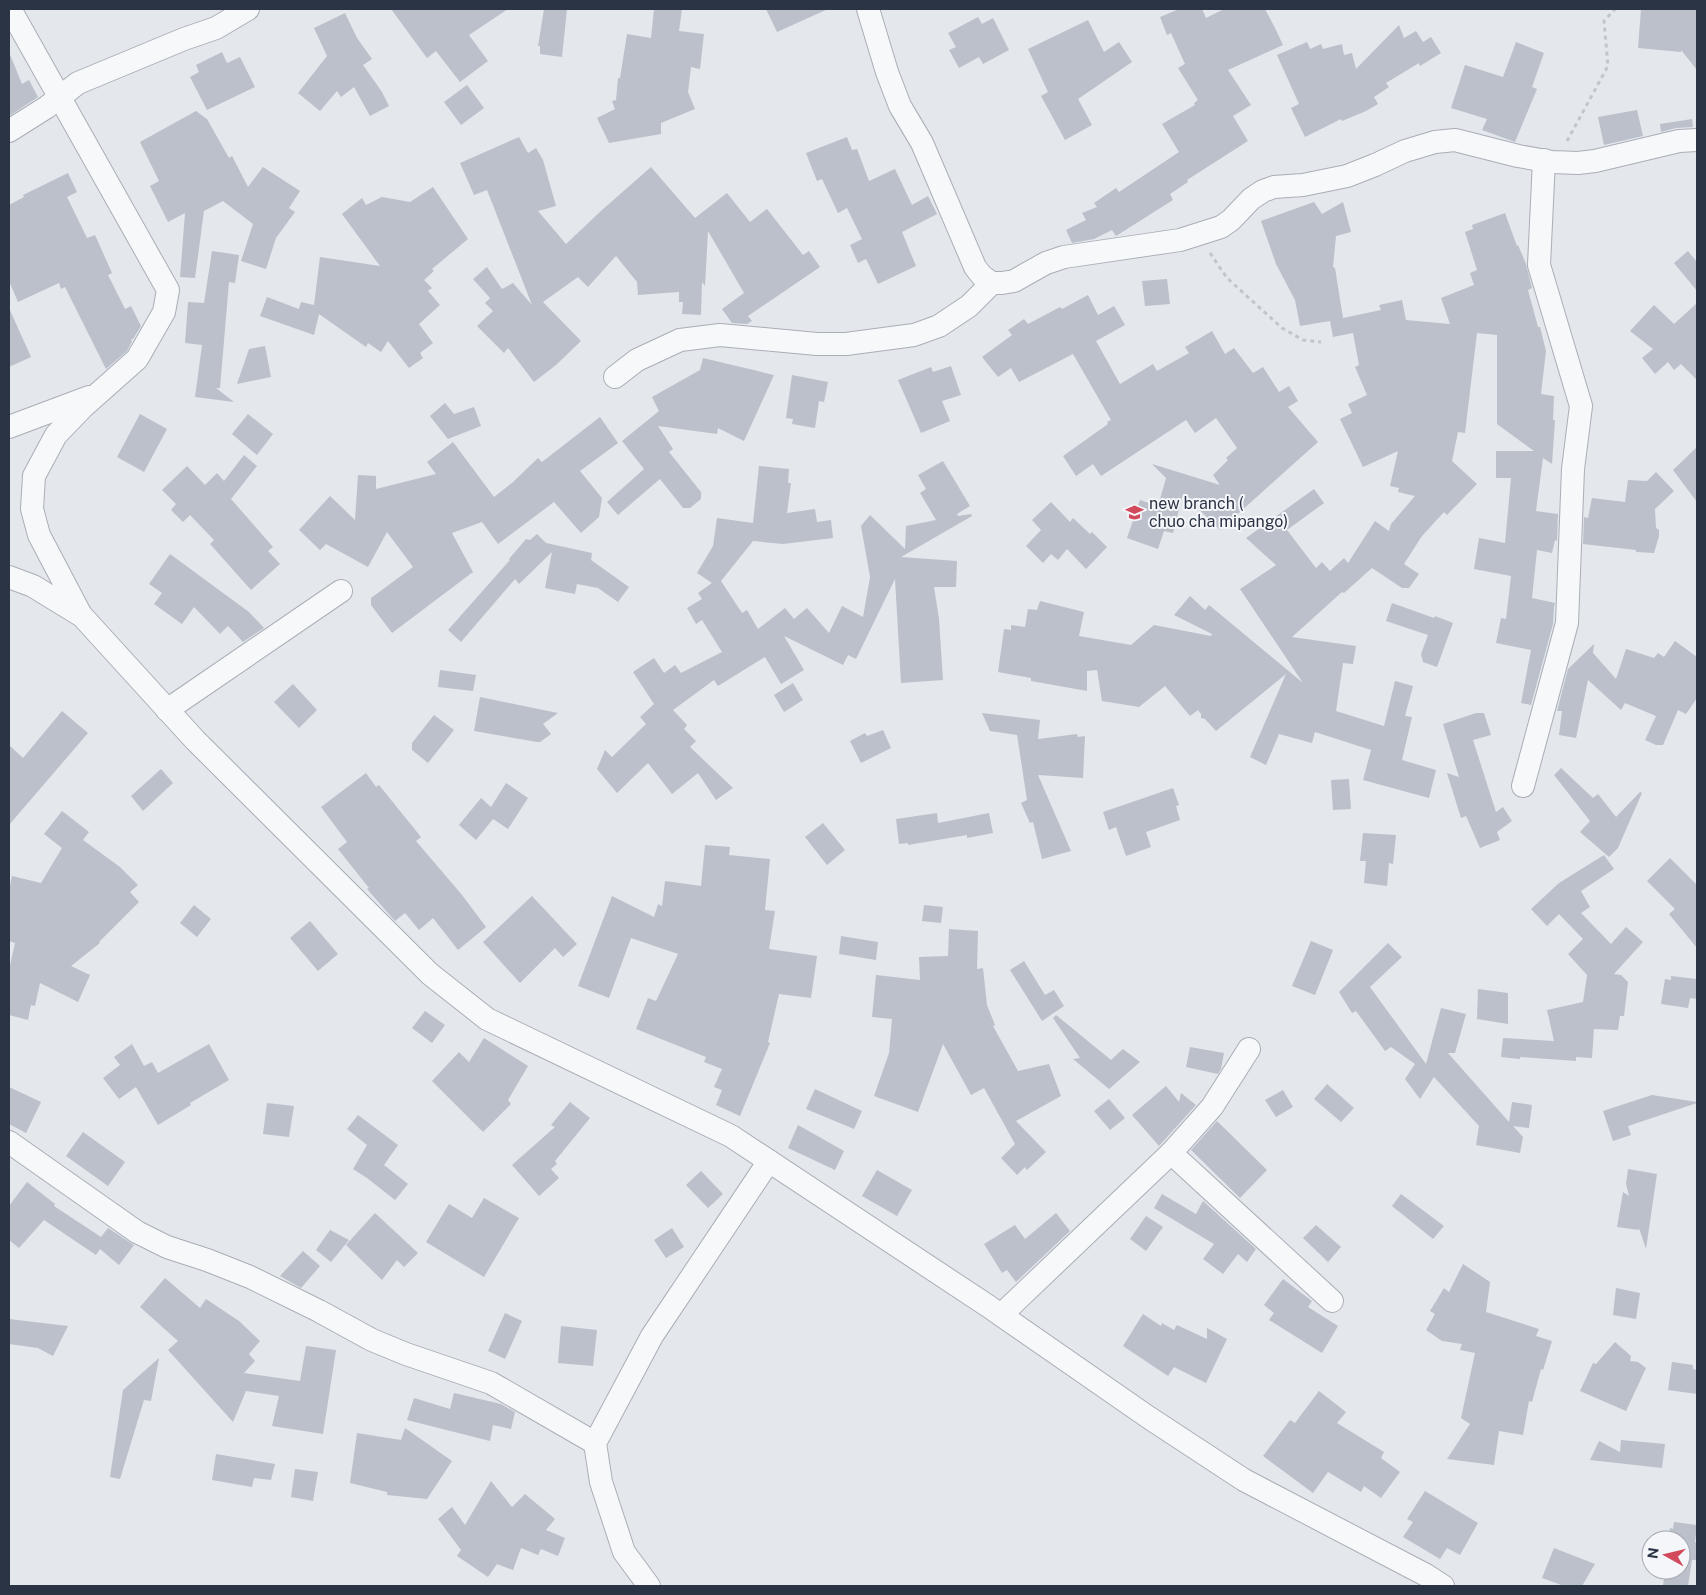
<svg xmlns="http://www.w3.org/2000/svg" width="1706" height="1595" font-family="'Public Sans',sans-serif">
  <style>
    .building { fill: #bbc0ca }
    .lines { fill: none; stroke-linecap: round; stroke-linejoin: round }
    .street-casing { stroke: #a9aeb7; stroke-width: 24 }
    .path { stroke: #c2c5cb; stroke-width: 3; stroke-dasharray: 4 4; stroke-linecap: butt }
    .street { stroke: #f7f8fa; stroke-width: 22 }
    .labels { text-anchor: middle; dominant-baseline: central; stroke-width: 4; stroke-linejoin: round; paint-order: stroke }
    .poi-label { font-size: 16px; fill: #2b3445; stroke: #f4f6f9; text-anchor: start }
  </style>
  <rect width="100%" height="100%" fill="#e4e7ec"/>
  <g class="building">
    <polygon points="391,9 508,9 469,35 488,61 460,82 436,51 427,58"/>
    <polygon points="544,9 567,9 562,57 540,54 540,46 538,46"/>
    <polygon points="654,9 682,9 679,31 704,34 700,69 691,67 688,92 695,109 661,123 661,134 609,143 597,118 615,109 612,101 616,100 618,78 620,78 627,34 651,38"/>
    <polygon points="766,9 828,9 777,32"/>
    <polygon points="1179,9 1202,9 1206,18 1224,9 1265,9 1275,28 1283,45 1228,70 1251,105 1233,116 1248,141 1187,180 1188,182 1170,194 1173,200 1116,236 1112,230 1094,239 1072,243 1066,230 1086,220 1082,213 1097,207 1094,203 1116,188 1119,192 1179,152 1162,124 1195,105 1194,103 1198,100 1178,68 1185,64 1171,33 1167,35 1160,17"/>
    <polygon points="1641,9 1697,10 1697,70 1681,50 1681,52 1638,48"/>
    <polygon points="345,13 357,38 372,59 363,65 382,92 389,106 370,116 354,87 341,97 337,91 320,111 298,93 327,56 314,28"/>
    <polygon points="978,17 982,24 993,18 1009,50 983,64 979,57 959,68 949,50 956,47 948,33"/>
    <polygon points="1088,20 1104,52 1119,42 1132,62 1078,99 1092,125 1065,140 1041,96 1048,92 1028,49"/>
    <polygon points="1399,25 1404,38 1416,31 1423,42 1431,37 1441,53 1420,66 1419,63 1386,83 1389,87 1374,97 1378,104 1366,111 1342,121 1341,119 1305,137 1291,108 1299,104 1277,55 1307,42 1310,49 1321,44 1323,49 1342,44 1344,55 1352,53 1356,69"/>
    <polygon points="1516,42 1544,53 1532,87 1537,89 1515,142 1482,130 1487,119 1451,108 1465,65 1503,77"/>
    <polygon points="9,52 22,84 29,80 38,97 9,116"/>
    <polygon points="222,52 227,63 240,57 255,87 207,110 190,77 199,72 196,65"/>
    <polygon points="467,85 484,108 461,125 444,102"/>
    <polygon points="1637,110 1643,136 1604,145 1598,117"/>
    <polygon points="196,111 207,119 229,158 232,156 248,187 263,167 300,191 289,208 295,212 276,238 266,269 241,261 253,224 223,201 204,211 195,278 180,277 185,213 168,222 150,186 159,181 140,142"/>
    <polygon points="1692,119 1693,127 1676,128 1661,132 1660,124"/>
    <polygon points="519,137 528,153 536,148 543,160 556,206 538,211 566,244 602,210 651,167 695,218 727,193 750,222 767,209 803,255 809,251 820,267 748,316 752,321 747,324 732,323 722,309 744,293 708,231 705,286 702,282 701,315 682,314 683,302 679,302 679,292 638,295 637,282 616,256 588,287 578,277 543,302 581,341 556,365 534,382 508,348 504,353 477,326 493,311 485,303 490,298 473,279 487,267 502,289 513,283 532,305 487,190 474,195 460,163"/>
    <polygon points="847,137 852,150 857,149 869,181 895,169 912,205 928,196 937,214 902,232 916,266 878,284 866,259 858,263 850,245 862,239 847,208 838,213 822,179 817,181 806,153"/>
    <polygon points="68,173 77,192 67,197 87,238 95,235 112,273 108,275 125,309 131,306 141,326 133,339 131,339 132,341 127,351 106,369 65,287 61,289 59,283 18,302 9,281 9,205 24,197 23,195"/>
    <polygon points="433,187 468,239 432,269 434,271 424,280 432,288 428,291 440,305 419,324 433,343 420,353 423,358 409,368 388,341 381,352 368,343 366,347 319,314 314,335 260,316 267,297 299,309 301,302 314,305 320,257 380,266 342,214 362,198 366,205 382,197 410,202"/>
    <polygon points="1314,202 1322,214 1343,202 1351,232 1336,236 1333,267 1335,268 1343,318 1381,310 1379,305 1402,300 1406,320 1450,324 1441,298 1474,285 1470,273 1477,270 1465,232 1473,229 1472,225 1505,213 1517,246 1518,245 1526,264 1532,288 1528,290 1538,327 1540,327 1546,351 1541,394 1554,396 1553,420 1555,420 1552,464 1543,458 1536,511 1558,514 1557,541 1555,540 1552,553 1537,550 1532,598 1555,603 1554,607 1553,624 1531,705 1521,703 1531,650 1496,643 1501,618 1506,619 1511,576 1474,569 1479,538 1505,543 1511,478 1496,478 1496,451 1534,451 1497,424 1497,335 1477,333 1465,433 1458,432 1452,461 1477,484 1447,515 1444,512 1422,536 1404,564 1419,574 1409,588 1402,588 1372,568 1344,593 1342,592 1292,637 1356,646 1353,664 1343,663 1336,711 1384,726 1395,681 1413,686 1405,716 1412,717 1402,760 1436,770 1429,798 1363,780 1371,750 1315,732 1312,743 1279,734 1266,765 1250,757 1286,674 1216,731 1205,719 1201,718 1201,714 1198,710 1190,716 1165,686 1139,707 1102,701 1097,670 1087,671 1087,691 1031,681 1031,678 998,672 1004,629 1011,630 1011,625 1025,627 1028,609 1037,610 1040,601 1084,612 1079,636 1131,645 1154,625 1211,636 1212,634 1174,615 1190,596 1205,610 1209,605 1303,683 1240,589 1276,565 1246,538 1314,489 1324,503 1287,530 1316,568 1322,562 1330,571 1344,558 1348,563 1375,521 1389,531 1391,524 1415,496 1398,492 1399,488 1390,486 1398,451 1363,467 1340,419 1352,413 1348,404 1367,395 1355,367 1359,365 1353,333 1333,337 1330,321 1300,326 1295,300 1276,264 1261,221"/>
    <polygon points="212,251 239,255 235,283 229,282 220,388 216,388 234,402 195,397 202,345 185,343 188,302 204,303"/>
    <polygon points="1688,251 1697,262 1697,291 1674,263"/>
    <polygon points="1167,279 1170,304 1145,306 1142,281"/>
    <polygon points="1088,295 1098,315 1114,306 1125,325 1096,341 1120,384 1153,364 1157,371 1189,353 1185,347 1212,331 1225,354 1234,348 1253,373 1263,367 1279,392 1289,386 1298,401 1288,407 1318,442 1220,530 1183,494 1173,533 1164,531 1158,549 1127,538 1140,500 1158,506 1166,478 1152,464 1220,485 1213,475 1228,460 1226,458 1237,448 1216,418 1195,433 1186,420 1101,476 1093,464 1076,476 1063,456 1108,424 1107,422 1111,420 1073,354 1019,382 1011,368 998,377 982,357 1012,335 1008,330 1024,319 1028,324 1060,307 1062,309"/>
    <polygon points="1697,303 1697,380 1681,364 1674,370 1668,362 1655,374 1642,358 1653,349 1630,331 1654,305 1674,324"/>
    <polygon points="9,308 31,357 9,367"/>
    <polygon points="265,346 271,377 237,384 249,349"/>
    <polygon points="703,358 774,375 744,441 718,428 717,434 658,426 673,449 669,452 701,492 701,499 690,508 683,508 660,479 618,515 607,502 644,469 622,441 659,411 652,397 700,370"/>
    <polygon points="951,366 961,395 942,401 950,421 921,433 898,380 931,367 933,372"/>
    <polygon points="792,375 828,382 824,402 819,401 815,428 792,424 793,419 786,418"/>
    <polygon points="445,403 454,414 474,407 481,426 448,439 430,416"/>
    <polygon points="140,414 167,429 144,472 117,457"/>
    <polygon points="248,414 273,434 257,455 232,434"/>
    <polygon points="600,417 618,443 580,471 602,498 599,517 581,533 554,502 498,544 482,522 452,533 473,572 392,633 371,605 371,598 413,567 387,532 368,567 326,544 320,550 299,530 330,496 355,520 358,475 376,476 376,489 436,474 427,462 453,442 494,497 512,483 538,458 542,462"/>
    <polygon points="1697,447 1697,502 1673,470"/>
    <polygon points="244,455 257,466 231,499 273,547 268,551 280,564 251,590 210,544 214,540 190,515 183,522 171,510 176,504 162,490 187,466 205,485 217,473 224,481"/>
    <polygon points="943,461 970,506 957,514 958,516 971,514 972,516 901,557 957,561 956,587 934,587 939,619 943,680 901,683 895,579 856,659 848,655 843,665 784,636 804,670 781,684 765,657 718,686 714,680 673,710 687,725 684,729 696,741 690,747 733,788 716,800 698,773 672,794 648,763 617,793 597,769 605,750 612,757 646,724 640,717 654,704 633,672 654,658 664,673 675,665 681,673 722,652 702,620 696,624 687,608 702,599 698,593 712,583 697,573 713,546 717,518 753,523 759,466 789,469 788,483 791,483 787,513 815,509 817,522 831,520 833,538 783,544 753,541 721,581 742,613 747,610 758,629 785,608 794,619 807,608 829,633 842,606 863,617 870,577 861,526 870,515 905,549 906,526 936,520 920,493 926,489 918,475"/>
    <polygon points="1656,472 1674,491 1655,509 1656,528 1659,530 1659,536 1654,553 1636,552 1636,550 1583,544 1584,517 1588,518 1592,498 1625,502 1628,480 1647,481"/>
    <polygon points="1051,502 1070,522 1073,518 1090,534 1092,532 1107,547 1086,569 1067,549 1058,560 1051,554 1043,563 1026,546 1041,530 1032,520"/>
    <polygon points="537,534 546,543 592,553 591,560 629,587 618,602 598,588 577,584 575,594 545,588 552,552 519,584 515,579 461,642 448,630 510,560 509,559 526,539 530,540"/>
    <polygon points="170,554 249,612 264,628 243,642 228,626 220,634 194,607 182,624 154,604 162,593 149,584"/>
    <polygon points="1392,603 1434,618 1435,616 1453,623 1437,667 1423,662 1421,654 1428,635 1386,621"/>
    <polygon points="1675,641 1697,657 1697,698 1686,714 1678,710 1663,745 1656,745 1645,740 1656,716 1625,703 1621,710 1588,680 1576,738 1559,735 1562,711 1557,711 1568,669 1594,644 1593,653 1616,679 1626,649 1654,658 1658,653 1664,657"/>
    <polygon points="440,670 476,675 473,691 438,687"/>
    <polygon points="793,683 803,700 784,712 774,695"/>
    <polygon points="293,684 317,710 299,728 274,702"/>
    <polygon points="480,697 558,713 543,724 551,734 540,742 537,742 474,731"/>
    <polygon points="62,711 88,733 9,825 9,745 23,758"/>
    <polygon points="982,713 1040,720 1038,739 1077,734 1078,737 1085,736 1083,778 1038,775 1071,851 1042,859 1033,822 1030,823 1021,803 1027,800 1017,735 990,731"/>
    <polygon points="1476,713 1484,713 1491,735 1473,740 1496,812 1503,807 1512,821 1497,832 1500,840 1480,848 1466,816 1461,818 1447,773 1459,777 1443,724"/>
    <polygon points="434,715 454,730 428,763 412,750 412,743"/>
    <polygon points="883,730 891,748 861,763 850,741 865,733 867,736"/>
    <polygon points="1561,768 1593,798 1598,794 1616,817 1640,792 1642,793 1618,848 1609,857 1580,832 1590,821 1554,775"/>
    <polygon points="161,769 173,783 143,811 131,796"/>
    <polygon points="366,773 376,787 379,785 421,837 416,841 462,895 486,927 458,950 433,918 419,930 405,913 395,921 367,889 369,888 338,849 347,842 321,807"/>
    <polygon points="1349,779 1351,809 1333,810 1331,780"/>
    <polygon points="506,783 528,798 508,829 493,819 476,840 459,825 481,798 491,807"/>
    <polygon points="1173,788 1179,805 1176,806 1180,820 1146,832 1151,847 1126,856 1116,827 1109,830 1103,812"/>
    <polygon points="62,811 89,832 83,840 120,867 138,885 130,892 139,902 99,942 100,943 71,966 90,975 78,1002 40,983 35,1006 31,1005 28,1020 9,1015 9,970 15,943 9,941 9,890 12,876 41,883 62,848 44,834"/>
    <polygon points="937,813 938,823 989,813 993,833 967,838 967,835 908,845 908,843 899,844 896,819"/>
    <polygon points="823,823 845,850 827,865 805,837"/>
    <polygon points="1363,833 1396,835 1393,864 1389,863 1387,886 1364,883 1366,861 1360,861"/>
    <polygon points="705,845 730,847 729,855 770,859 765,910 775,911 769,949 817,956 811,998 779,994 768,1042 770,1043 740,1116 716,1105 722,1090 714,1087 722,1069 704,1062 706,1057 636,1029 648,998 656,1001 678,954 631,938 609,998 578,986 612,896 654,917 658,904 662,906 665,881 701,886"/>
    <polygon points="1604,855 1614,869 1581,891 1590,907 1581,913 1611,944 1626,927 1643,942 1614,974 1621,975 1628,982 1624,1016 1620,1016 1618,1030 1594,1029 1592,1058 1576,1057 1576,1061 1520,1057 1520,1059 1501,1057 1503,1038 1554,1041 1547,1010 1583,1002 1587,975 1568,954 1583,939 1559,914 1547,926 1531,909 1559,883"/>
    <polygon points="1670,858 1697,885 1697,948 1669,914 1675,909 1647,881"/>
    <polygon points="532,896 577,944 563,957 555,948 520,983 483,942"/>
    <polygon points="194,905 211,919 197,937 180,923"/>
    <polygon points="924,905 943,907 941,923 922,921"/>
    <polygon points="310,921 338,954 318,971 290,938"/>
    <polygon points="949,929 978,931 977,969 983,968 987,1005 995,1025 993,1026 1018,1071 1049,1064 1061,1096 1016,1121 1046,1152 1027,1170 1025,1167 1017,1175 1001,1158 1015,1144 984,1088 971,1095 943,1044 918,1112 874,1096 889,1053 892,1019 872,1017 876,975 920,980 919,957 948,956"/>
    <polygon points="841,936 878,942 876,960 839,954"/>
    <polygon points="1311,941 1333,950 1315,995 1292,986"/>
    <polygon points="1388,943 1402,957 1370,987 1426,1064 1441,1008 1466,1014 1455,1053 1448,1053 1509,1122 1512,1102 1532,1105 1529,1128 1513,1126 1523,1137 1520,1153 1476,1145 1479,1126 1434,1077 1420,1099 1405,1079 1415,1064 1391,1047 1385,1051 1356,1011 1352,1013 1339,992"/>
    <polygon points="1024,961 1045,995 1054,990 1064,1006 1042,1021 1010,970"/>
    <polygon points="1671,976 1697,979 1697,999 1690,998 1688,1008 1661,1004 1665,979 1671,980"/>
    <polygon points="1478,989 1508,993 1508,1024 1477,1019"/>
    <polygon points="425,1011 445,1025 432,1043 412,1028"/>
    <polygon points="1056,1015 1111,1060 1123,1049 1140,1062 1109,1089 1073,1059 1080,1058 1053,1018"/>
    <polygon points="484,1038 528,1066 508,1100 511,1104 483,1132 432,1081 459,1052 469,1062"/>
    <polygon points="132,1044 144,1066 152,1062 158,1073 209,1044 229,1080 190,1103 191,1105 158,1125 136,1087 119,1099 103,1078 120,1065 114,1057"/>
    <polygon points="1190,1047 1224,1053 1221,1069 1218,1074 1186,1067"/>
    <polygon points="1327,1084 1354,1108 1341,1122 1314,1099"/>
    <polygon points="1166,1086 1179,1102 1181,1093 1196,1105 1159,1146 1132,1115"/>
    <polygon points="9,1087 41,1102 26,1133 9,1124"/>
    <polygon points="815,1089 862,1111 854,1129 806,1109"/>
    <polygon points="1283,1090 1293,1107 1276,1117 1265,1100"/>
    <polygon points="1652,1095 1697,1102 1697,1103 1628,1126 1631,1135 1613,1141 1603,1111"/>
    <polygon points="1109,1099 1125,1118 1110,1130 1094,1111"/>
    <polygon points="570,1102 590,1118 555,1161 557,1164 551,1169 559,1178 539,1196 512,1165 555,1127 551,1125"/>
    <polygon points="267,1103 294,1106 289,1137 263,1134"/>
    <polygon points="358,1115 398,1145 384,1165 408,1184 395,1200 367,1178 353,1169 367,1145 347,1129"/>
    <polygon points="1217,1121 1267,1170 1240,1198 1191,1150"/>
    <polygon points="798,1125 844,1151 835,1170 788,1148"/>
    <polygon points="83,1132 125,1162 108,1186 66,1156"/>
    <polygon points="1628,1169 1657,1174 1646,1249 1639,1228 1639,1230 1617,1227 1623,1192 1629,1196 1626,1184"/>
    <polygon points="877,1170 912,1190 897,1216 862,1196"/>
    <polygon points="701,1171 723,1194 708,1208 686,1185"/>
    <polygon points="27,1182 55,1204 54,1206 101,1237 108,1228 134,1245 119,1265 100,1249 96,1255 44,1220 19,1248 9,1240 9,1206"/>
    <polygon points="1162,1194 1196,1214 1203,1201 1256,1249 1247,1262 1238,1254 1223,1274 1203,1259 1214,1244 1154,1208"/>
    <polygon points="1401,1194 1444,1226 1433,1239 1392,1206"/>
    <polygon points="484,1198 519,1218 484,1277 426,1242 449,1204 472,1218"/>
    <polygon points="375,1213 418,1253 404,1267 397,1260 382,1280 346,1245"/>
    <polygon points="1056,1213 1070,1231 1016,1282 1007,1270 1002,1273 984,1244 1015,1225 1025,1239"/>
    <polygon points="1146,1216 1163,1227 1146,1251 1130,1239"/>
    <polygon points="1316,1225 1341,1247 1328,1262 1303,1238"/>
    <polygon points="672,1228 684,1247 666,1258 654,1240"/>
    <polygon points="330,1230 349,1240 331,1262 316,1250"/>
    <polygon points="303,1251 320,1266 301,1288 280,1276"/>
    <polygon points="1463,1264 1490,1282 1486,1312 1539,1329 1536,1336 1552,1341 1543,1370 1541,1369 1532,1402 1529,1401 1523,1435 1499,1431 1494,1465 1447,1459 1470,1424 1461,1418 1475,1353 1460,1350 1462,1344 1442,1341 1426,1330 1435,1314 1430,1311 1444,1288 1449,1292"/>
    <polygon points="165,1278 200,1308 206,1299 239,1321 260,1341 249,1354 255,1361 244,1373 300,1381 306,1346 336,1350 323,1434 272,1426 279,1396 246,1391 233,1422 168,1350 178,1341 140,1307"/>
    <polygon points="1283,1279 1312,1301 1308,1307 1338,1326 1322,1353 1269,1320 1274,1313 1264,1305"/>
    <polygon points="1616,1288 1640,1293 1636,1319 1613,1315"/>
    <polygon points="505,1313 522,1321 505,1359 488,1351"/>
    <polygon points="1143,1314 1161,1326 1162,1323 1174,1330 1177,1325 1207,1339 1207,1328 1227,1339 1206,1383 1174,1367 1168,1376 1123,1346"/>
    <polygon points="9,1319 68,1326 53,1356 38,1348 9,1344"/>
    <polygon points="561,1326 597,1330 593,1366 558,1363"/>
    <polygon points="1615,1342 1631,1356 1630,1361 1638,1362 1646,1368 1626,1411 1580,1391 1593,1363 1596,1364"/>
    <polygon points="159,1358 151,1401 144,1400 120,1479 110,1477 123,1390"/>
    <polygon points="1672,1362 1693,1365 1693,1369 1697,1370 1697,1394 1668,1390"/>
    <polygon points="1319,1391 1346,1412 1337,1423 1384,1452 1381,1458 1400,1472 1381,1498 1364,1486 1361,1492 1328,1472 1313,1493 1263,1456 1290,1420 1295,1423"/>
    <polygon points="454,1393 501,1404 515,1412 511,1429 493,1425 490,1441 407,1420 414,1398 450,1409"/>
    <polygon points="405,1428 452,1461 427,1499 387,1495 387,1492 350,1483 357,1433 401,1440"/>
    <polygon points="1621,1440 1665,1444 1662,1468 1590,1460 1599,1441 1620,1452"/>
    <polygon points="216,1454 275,1464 271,1480 254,1478 252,1487 212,1480"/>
    <polygon points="295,1469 318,1472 313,1501 291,1497"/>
    <polygon points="491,1481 512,1507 525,1494 555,1519 546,1530 565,1538 558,1556 541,1549 538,1555 521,1548 513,1570 497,1564 488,1577 457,1556 461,1550 438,1519 452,1507 465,1525"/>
    <polygon points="1425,1491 1478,1523 1460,1555 1447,1548 1440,1559 1403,1537 1413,1522 1407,1519"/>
    <polygon points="1674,1522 1697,1525 1695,1542 1697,1543 1697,1560 1692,1560 1688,1586 1663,1586 1665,1570 1681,1570 1681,1540 1668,1540 1670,1528 1673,1529"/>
    <polygon points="1554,1548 1595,1564 1582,1586 1564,1586 1542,1578"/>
  </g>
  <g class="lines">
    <defs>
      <g id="street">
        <polyline points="10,9 168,290 164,312 137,359 83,407 56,435 34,476 32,509 39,535 81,615"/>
        <polyline points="868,9 887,72 900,106 922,143 975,267 982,276 992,283 1002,283 1014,281 1046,263 1064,257 1180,240 1221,227 1231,220 1251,199 1263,191 1274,187 1303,185 1347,176 1375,165 1405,151 1435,142 1455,140 1518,156 1552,162 1578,163 1595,161 1679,141 1697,140"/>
        <polyline points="9,131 47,107 78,83 184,39 216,28 248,9"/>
        <polyline points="615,377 637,360 680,340 720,335 817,344 846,344 914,335 939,326 969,306 992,283"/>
        <polyline points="9,427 89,397"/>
        <polyline points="9,577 33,586 82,616 195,740 430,974 487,1019 731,1136 988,1306 1148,1417 1244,1480 1426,1575 1443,1586"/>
        <polyline points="167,710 341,591"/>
        <polyline points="1523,786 1567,623 1573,469 1581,406 1539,265 1544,160"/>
        <polyline points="9,1142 137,1232 167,1247 207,1260 250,1277 319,1311 372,1340 406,1354 491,1383 595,1443"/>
        <polyline points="1171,1153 1332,1301"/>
        <polyline points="1001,1315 1171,1153 1212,1107 1249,1049"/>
        <polyline points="649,1586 624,1552 601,1482 595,1443 652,1336 769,1161"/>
      </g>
    </defs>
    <use href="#street" class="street-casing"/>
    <g class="path">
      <polyline points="1567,141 1608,66 1604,21 1615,9"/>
      <polyline points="1210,253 1227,278 1282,328 1303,340 1321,342"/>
    </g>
    <use href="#street" class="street"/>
  </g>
  <defs>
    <symbol id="school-bare" viewBox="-9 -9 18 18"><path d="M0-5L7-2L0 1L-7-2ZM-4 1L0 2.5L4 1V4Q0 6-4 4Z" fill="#d1495b" stroke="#f4f6f9" stroke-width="2.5" paint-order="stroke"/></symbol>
  </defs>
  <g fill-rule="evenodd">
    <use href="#school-bare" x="1122" y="500" width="25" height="25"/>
  </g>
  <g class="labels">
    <g class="poi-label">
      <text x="1149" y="503">new branch (<tspan x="1149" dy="18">chuo cha mipango)</tspan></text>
    </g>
  </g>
  <rect width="1706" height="1595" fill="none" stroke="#2b3445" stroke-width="20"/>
  <g transform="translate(1666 1555) rotate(278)"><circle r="24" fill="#f4f6f9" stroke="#a4a8b1"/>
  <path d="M0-4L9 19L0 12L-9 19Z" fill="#d1495b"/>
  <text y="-8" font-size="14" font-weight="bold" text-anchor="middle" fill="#2b3445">N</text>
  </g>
</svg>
